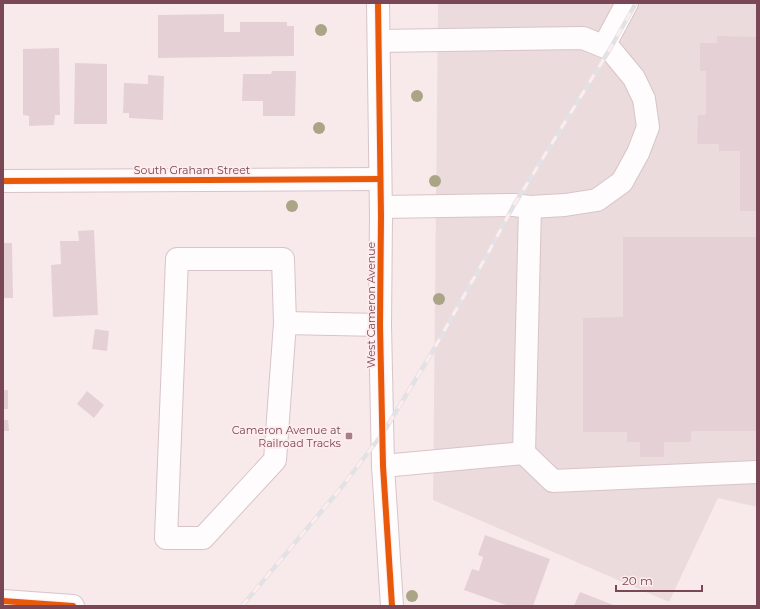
<svg xmlns="http://www.w3.org/2000/svg" width="760" height="609" font-family="Montserrat,sans-serif">
  <style>
    .industrial { fill: #ebdbdd }
    .building { fill: #e5d1d5 }
    .lines { fill: none; stroke-linecap: round; stroke-linejoin: round }
    .minor-casing { stroke: #d8c4c8; stroke-width: 24 }
    .minor { stroke: #fefcfc; stroke-width: 22 }
    .rail-casing { stroke: #e2e1e5; stroke-width: 4.5 }
    .rail { stroke: #ffeced; stroke-width: 3; stroke-dasharray: 9; stroke-linecap: butt }
    .cycleway-casing { stroke: #ffeced; stroke-width: 8 }
    .cycleway { stroke: #e8590c; stroke-width: 6 }
    .tree { fill: #aaa587 }
    .poi-dot { fill: #a5808a; stroke: #ffeced; stroke-width: 1.5 }
    .labels { text-anchor: middle; dominant-baseline: central; stroke-width: 3.5; stroke-linejoin: round; paint-order: stroke }
    .street-label { font-size: 11px; fill: #794755; stroke: #ffeced }
    .poi-label { font-size: 11px; fill: #794755; stroke: #ffeced; text-anchor: end }
  </style>
  <rect width="100%" height="100%" fill="#f8eaeb"/>
  <polygon class="industrial" points="438,3 757,3 757,507 718,498 669,602 433,500"/>
  <g class="building">
    <polygon points="224,14 224,32 240,32 240,22 287,22 287,26 294,26 294,56 158,58 158,15"/>
    <polygon points="717,36 757,37 757,211 740,211 740,151 719,151 719,144 697,144 698,115 706,115 706,71 700,71 700,43 717,43"/>
    <polygon points="59,48 60,115 55,115 54,125 29,126 29,116 23,115 23,49"/>
    <polygon points="75,63 107,64 107,124 74,124"/>
    <polygon points="272,71 296,71 295,116 263,116 263,101 242,101 243,74 271,74"/>
    <polygon points="148,75 164,76 163,120 129,118 129,113 123,113 124,83 148,84"/>
    <polygon points="94,230 98,315 53,317 51,265 61,264 60,241 79,241 78,231"/>
    <polygon points="623,237 757,237 757,431 691,431 691,442 664,442 664,457 640,457 640,442 627,442 627,432 583,432 583,318 623,317"/>
    <polygon points="3,243 12,243 13,298 3,298"/>
    <polygon points="95,329 109,331 107,351 92,349"/>
    <rect x="3" y="390" width="5" height="19"/>
    <polygon points="87,391 104,405 94,418 77,404"/>
    <polygon points="3,420 8,420 9,431 3,431"/>
    <polygon points="485,535 550,559 533,606 509,606 464,590 472,569 479,571 483,557 478,555"/>
    <polygon points="580,592 616,606 574,606"/>
  </g>
  <g class="lines">
    <defs>
      <g id="minor">
        <polyline points="378,3 381,216 380,325 383,466 392,606"/>
        <polyline points="379,41 583,38 610,49 634,78 644,99 648,127 638,153 622,182 597,200 565,205 530,207 514,205 381,207"/>
        <polyline points="604,46 627,3"/>
        <polyline points="3,181 380,179"/>
        <polyline points="285,323 275,460 203,538 166,538 177,259 283,259 285,323 380,325"/>
        <polyline points="524,453 553,481 757,472"/>
        <polyline points="383,466 524,453 530,207"/>
        <polyline points="3,601 73,606"/>
      </g>
    </defs>
    <use href="#minor" class="minor-casing"/>
    <use href="#minor" class="minor"/>
    <defs>
      <polyline id="rail" points="242,606 341,488 383,433 431,354 487,255 514,205 610,49 636,3"/>
    </defs>
    <use href="#rail" class="rail-casing"/>
    <use href="#rail" class="rail"/>
    <defs>
      <g id="cycleway">
        <polyline points="378,3 381,216 380,325 383,466 392,606"/>
        <polyline points="3,181 380,179"/>
        <polyline points="3,601 73,606"/>
      </g>
    </defs>
    <use href="#cycleway" class="cycleway-casing"/>
    <use href="#cycleway" class="cycleway"/>
  </g>
  <g class="tree">
    <circle cx="321" cy="30" r="6"/>
    <circle cx="417" cy="96" r="6"/>
    <circle cx="319" cy="128" r="6"/>
    <circle cx="435" cy="181" r="6"/>
    <circle cx="292" cy="206" r="6"/>
    <circle cx="439" cy="299" r="6"/>
    <circle cx="412" cy="596" r="6"/>
  </g>
  <rect class="poi-dot" x="345" y="432" width="8" height="8" rx="2"/>
  <g class="labels">
    <g class="street-label">
      <text x="192" y="170">South Graham Street</text>
      <text transform="translate(371 305) rotate(-90)">West Cameron Avenue</text>
    </g>
    <g class="poi-label">
      <text x="341" y="430">Cameron Avenue at<tspan x="341" dy="13">Railroad Tracks</tspan></text>
    </g>
  </g>
  <rect width="760" height="609" fill="none" stroke="#794755" stroke-width="8"/>
  <path d="M616 585v6h86v-6" fill="none" stroke="#794755" stroke-width="2"/>
  <text x="622" y="585" font-size="12" fill="#794755" stroke="#ffeced" stroke-width="3" paint-order="stroke">20 m</text>
</svg>
